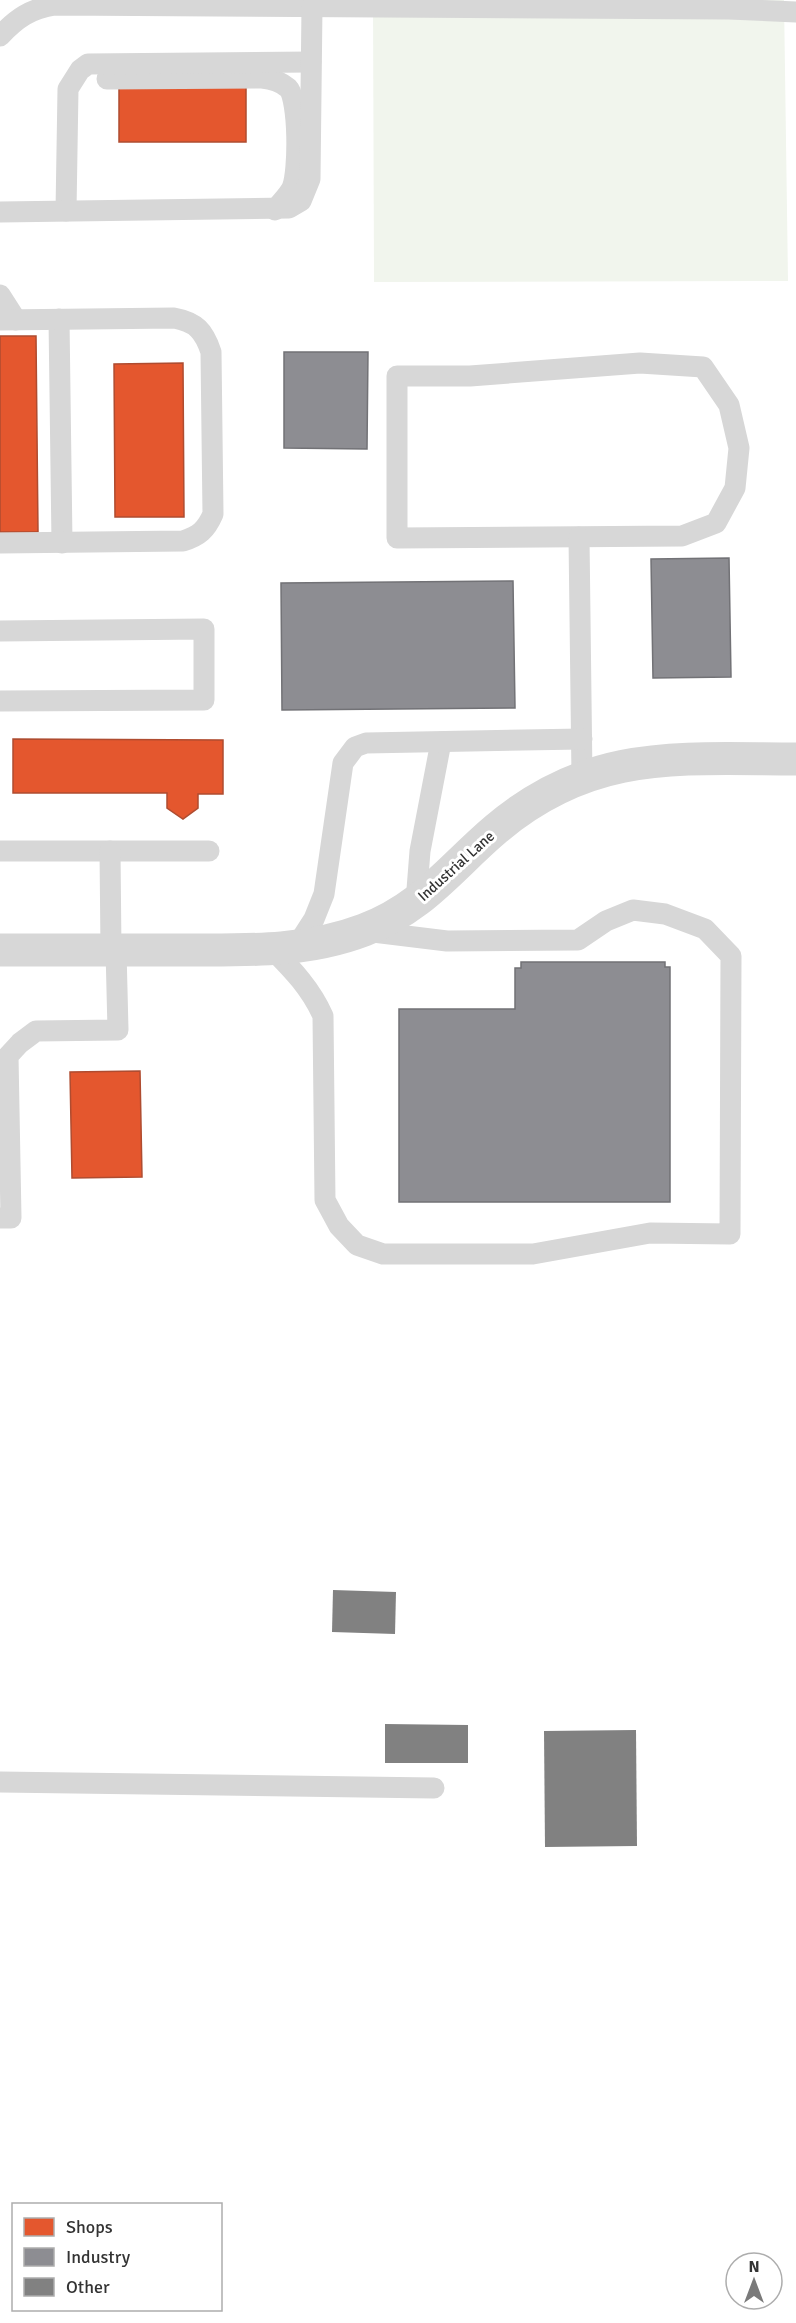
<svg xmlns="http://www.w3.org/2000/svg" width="796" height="2323" font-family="Signika,sans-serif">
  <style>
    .green { fill: #f1f5ed }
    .shops { fill: #e4572e; stroke: #af4c30; stroke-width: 1.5 }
    .industry { fill: #8d8d92; stroke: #727276; stroke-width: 1.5 }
    .building { fill: #818181 }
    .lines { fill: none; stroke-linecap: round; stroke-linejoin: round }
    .service { stroke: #d7d7d7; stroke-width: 21 }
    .minor { stroke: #d7d7d7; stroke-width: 33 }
    .labels { text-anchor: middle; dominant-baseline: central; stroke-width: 6; stroke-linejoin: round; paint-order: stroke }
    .street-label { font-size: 15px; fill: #333; stroke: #fff }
  </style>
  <rect width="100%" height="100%" fill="#fff"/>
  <polygon class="green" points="373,0 784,0 788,281 374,282"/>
  <g class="shops">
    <rect x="119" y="87" width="127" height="55"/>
    <polygon points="0,336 36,336 38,532 0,532"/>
    <polygon points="183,363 184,517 115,517 114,364"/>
    <polygon points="13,739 223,740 223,794 198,794 198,808 183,819 167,808 167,793 13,793"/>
    <polygon points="140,1071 142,1177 72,1178 70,1072"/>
  </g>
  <g class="industry">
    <polygon points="284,352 368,352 367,449 284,448"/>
    <polygon points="729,558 731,677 653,678 651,559"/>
    <polygon points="513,581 515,708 282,710 281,583"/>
    <polygon points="521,962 665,962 665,967 670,967 670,1202 399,1202 399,1009 515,1009 515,968 521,968"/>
  </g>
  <g class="building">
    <polygon points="333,1590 396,1592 395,1634 332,1632"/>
    <polygon points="385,1724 468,1725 468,1763 385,1763"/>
    <polygon points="636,1730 637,1846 545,1847 544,1731"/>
  </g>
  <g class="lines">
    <g class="service">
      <path d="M0 36C17 18 30 9 55 5L729 9 796 12"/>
      <path d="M107 79 262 78C272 79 280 81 288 88 299 99 299 172 292 188 288 196 280 203 275 210"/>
      <polyline points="66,211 68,89 80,70 88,64 311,62"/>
      <polyline points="0,212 289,208 301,201 310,179 312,7"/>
      <polyline points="0,295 16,320"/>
      <polyline points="59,319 62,543"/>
      <path d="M0 320 174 318C196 322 204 331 211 352L213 514C206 530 199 536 183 541L0 543"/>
      <polygon points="640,363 703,367 729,405 739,448 735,488 716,523 682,536 397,538 397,376 470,376"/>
      <polyline points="579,537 582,777"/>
      <polyline points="0,631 204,629 204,700 0,701"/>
      <polyline points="0,851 209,851"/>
      <polyline points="110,851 111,950"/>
      <polyline points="416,902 420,851 441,742"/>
      <polyline points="296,947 314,919 324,894 343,763 355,747 366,743 582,739"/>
      <path d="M272 949C293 970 311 989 323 1016L325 1200 339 1226 357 1245 383 1254H533L650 1233 730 1234 731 956 705 929 665 914 633 910 606 921 578 940 447 941 365 931"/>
      <polyline points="0,1218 11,1218 8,1056 20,1043 36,1031 118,1030 116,950"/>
      <polyline points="0,1782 434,1788"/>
    </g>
    <path class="minor" d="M0 950C59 950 118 950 177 950 241 950 304 953 364 930 424 907 450 868 496 829 592 748 679 759 796 759"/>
  </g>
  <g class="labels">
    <g class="street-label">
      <text transform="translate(456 866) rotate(-42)">Industrial Lane</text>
    </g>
  </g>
  <rect x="12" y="2203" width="210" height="108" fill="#ffffff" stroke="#adadad" stroke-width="1.5"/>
  <rect x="24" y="2218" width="30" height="18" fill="#e4572e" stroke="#adadad" stroke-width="1.5"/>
  <text x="66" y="2233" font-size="18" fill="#333333">Shops</text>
  <rect x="24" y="2248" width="30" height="18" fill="#8d8d92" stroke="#adadad" stroke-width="1.5"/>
  <text x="66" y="2263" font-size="18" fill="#333333">Industry</text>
  <rect x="24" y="2278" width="30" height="18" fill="#818181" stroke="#adadad" stroke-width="1.5"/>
  <text x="66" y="2293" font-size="18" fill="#333333">Other</text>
  <g transform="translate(754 2281)"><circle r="28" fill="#ffffff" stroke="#adadad" stroke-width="1.5"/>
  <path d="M0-4.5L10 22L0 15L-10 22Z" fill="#7a7a7a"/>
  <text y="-9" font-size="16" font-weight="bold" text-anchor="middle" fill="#333333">N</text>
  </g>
</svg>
